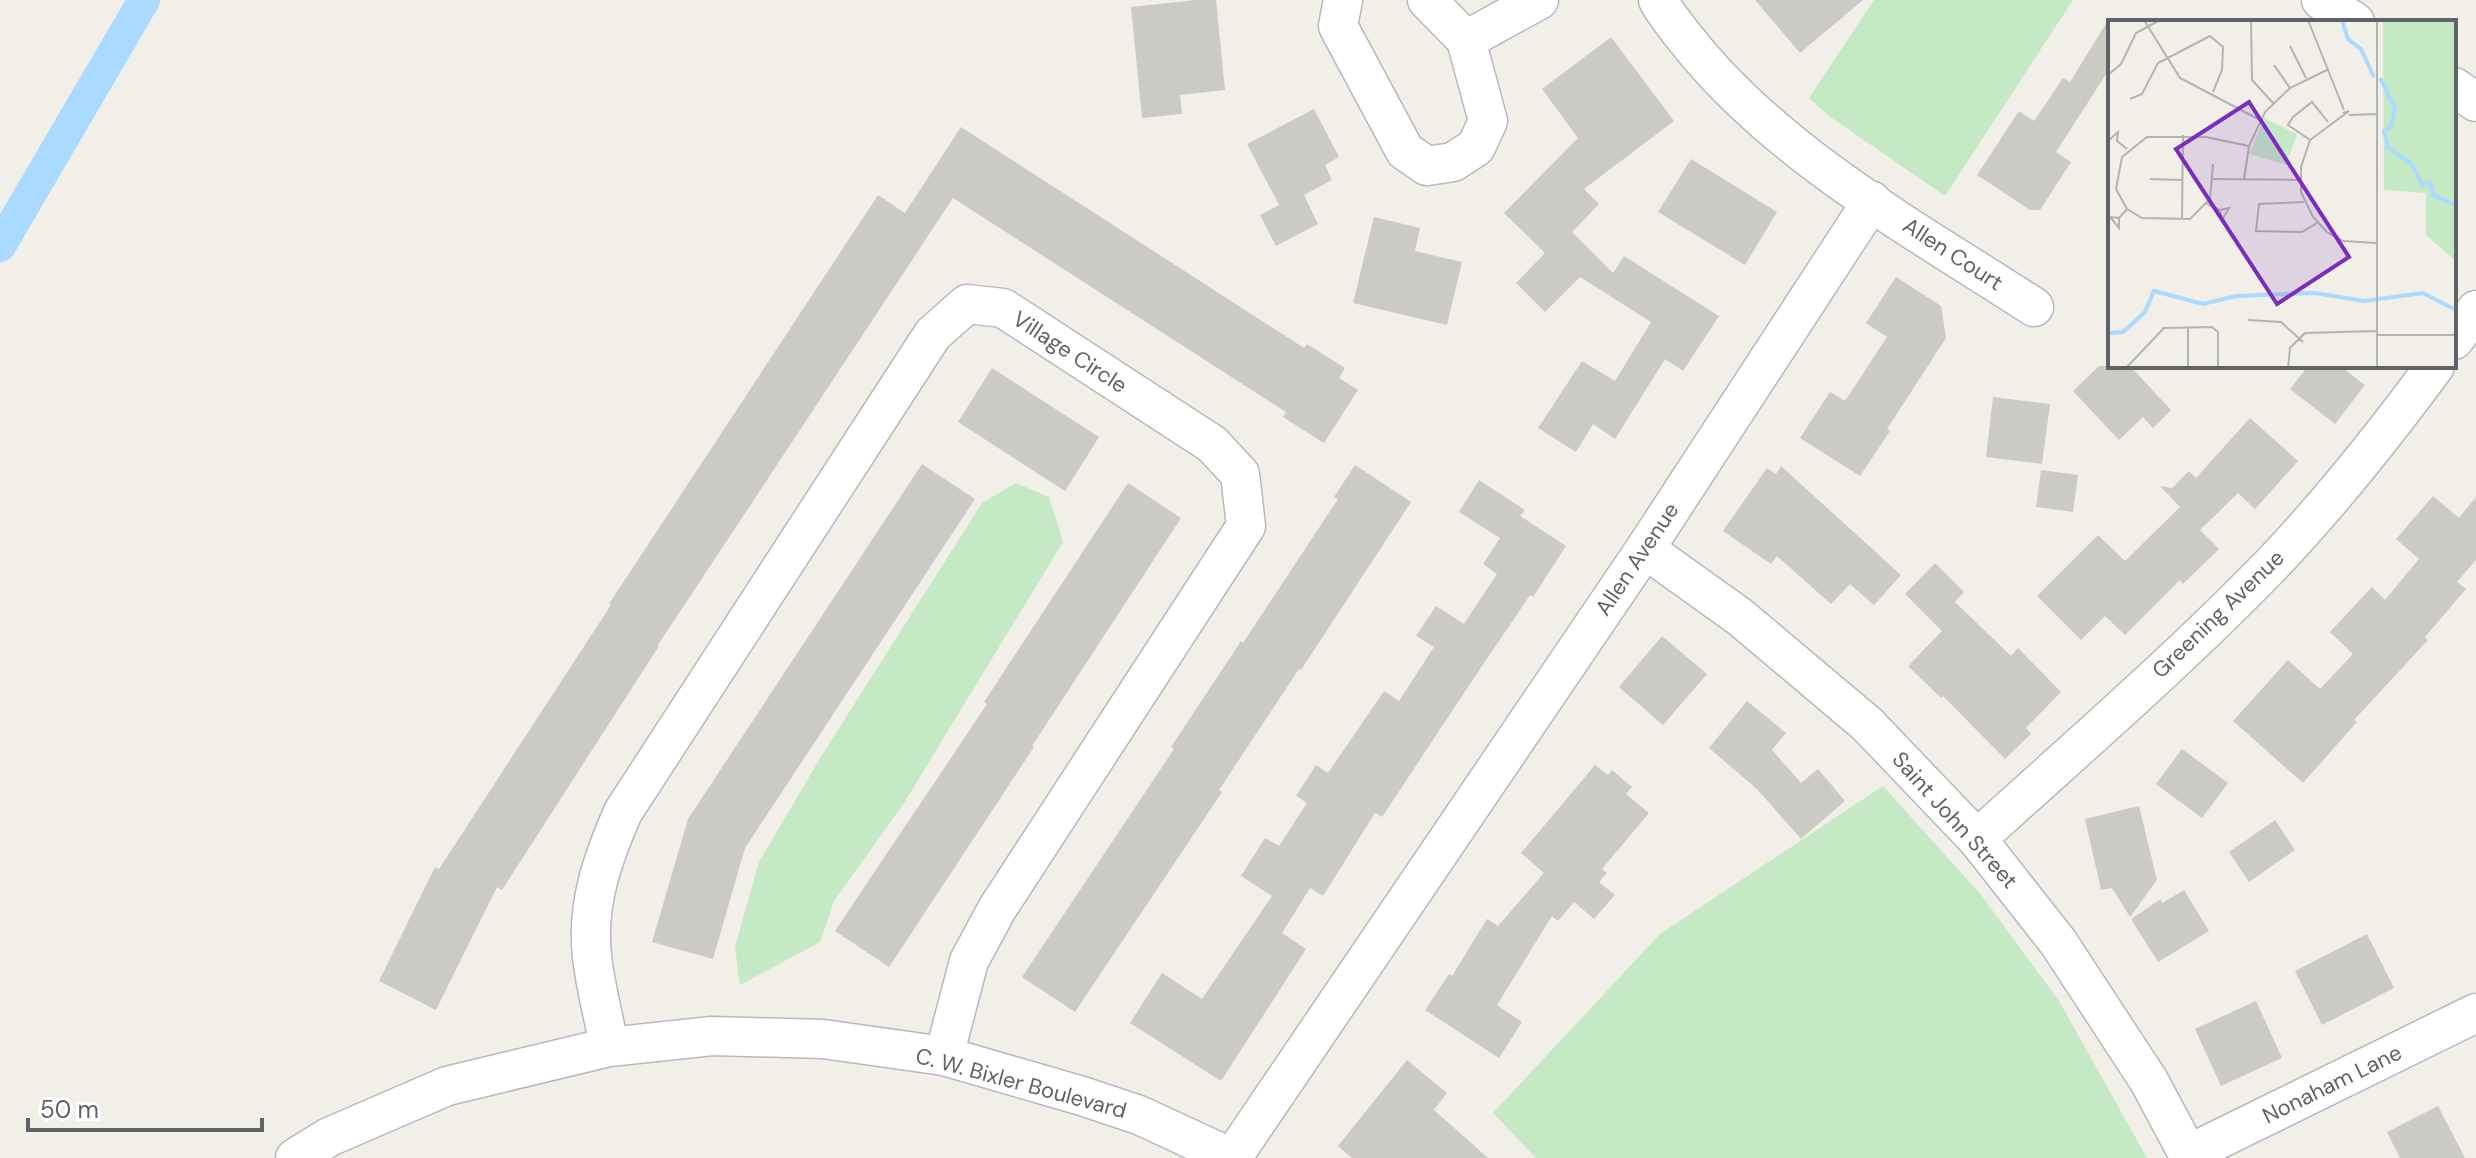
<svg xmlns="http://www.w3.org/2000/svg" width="2476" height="1158" font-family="'DM Sans',sans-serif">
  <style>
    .green { fill: #c5e8c5 }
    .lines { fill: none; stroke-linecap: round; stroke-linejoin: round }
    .canal { stroke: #aadaff; stroke-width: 32 }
    .building { fill: #cccac5 }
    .minor-casing { stroke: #b5b8bc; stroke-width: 41 }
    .minor { stroke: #fff; stroke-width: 38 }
    .labels { text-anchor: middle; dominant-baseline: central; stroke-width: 6; stroke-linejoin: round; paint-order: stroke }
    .street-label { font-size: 22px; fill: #5f6368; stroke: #fff }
    .inset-river { fill: none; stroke: #aadaff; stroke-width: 4 }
    .inset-road { fill: none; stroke: #b3b3b1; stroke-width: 2 }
    .view { fill: #7b2cbf; fill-opacity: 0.15; stroke: #7b2cbf; stroke-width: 4 }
    .inset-edge { fill: none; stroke: #5f6368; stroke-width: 4 }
  </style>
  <rect width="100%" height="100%" fill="#f1efe8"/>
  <g class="green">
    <polygon points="1874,0 2073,0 1945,196 1829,116 1809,98"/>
    <polygon points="1016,483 1049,497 1063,542 904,803 834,901 820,942 740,985 735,947 759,862 822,755 982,503"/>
    <polygon points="1883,786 1982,896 2059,1001 2147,1158 1536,1158 1493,1113 1660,934"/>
  </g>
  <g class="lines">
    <polyline class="canal" points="0,246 144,0"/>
  </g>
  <g class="building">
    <polygon points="1196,0 1216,0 1225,90 1180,95 1182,114 1142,118 1131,7"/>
    <polygon points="1755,0 1863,0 1800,53"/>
    <polygon points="2110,17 2110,68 2056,152 2071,162 2040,210 2030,210 1977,175 2019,111 2034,121 2063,78 2070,82"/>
    <polygon points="1611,37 1674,121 1584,189 1599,204 1572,232 1613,273 1624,256 1719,316 1683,371 1665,359 1615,439 1593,424 1576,452 1538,428 1582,361 1615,381 1651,322 1580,277 1545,312 1516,283 1545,253 1504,213 1578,138 1542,89"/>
    <polygon points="1314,109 1339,157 1325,165 1332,180 1304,195 1318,224 1276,246 1260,215 1279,205 1247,144"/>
    <polygon points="961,127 1304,348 1307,344 1345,368 1339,378 1358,390 1324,443 1283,417 1286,412 953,198 658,645 659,646 502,890 497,887 436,1010 379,981 435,867 439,869 611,605 609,604 878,195 905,213"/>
    <polygon points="1691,159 1777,212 1745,265 1658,212"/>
    <polygon points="1374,217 1420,228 1415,251 1462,262 1447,325 1353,303"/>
    <polygon points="1896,277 1941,306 1946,338 1887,429 1890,431 1860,476 1800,438 1830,392 1845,401 1887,337 1866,323"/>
    <polygon points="2099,366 2130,366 2171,410 2153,428 2143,417 2119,440 2073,391"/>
    <polygon points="2308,366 2340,366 2365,385 2335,424 2290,389"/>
    <polygon points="992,368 1099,437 1065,491 958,422"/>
    <polygon points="1993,397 2050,404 2042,464 1986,457"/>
    <polygon points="2250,418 2298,461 2255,509 2238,493 2200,530 2219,549 2183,584 2180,580 2125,635 2105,616 2081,640 2037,596 2098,535 2125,561 2180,507 2160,486 2172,488 2189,471 2196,478"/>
    <polygon points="922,464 975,499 745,848 713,959 652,942 688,819"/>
    <polygon points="1355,465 1411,502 1301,670 1299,669 1219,790 1222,792 1075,1012 1022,977 1174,749 1171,747 1241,641 1243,643 1338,499 1334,497"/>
    <polygon points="1781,466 1901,575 1874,605 1850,584 1831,604 1777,556 1771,564 1723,531 1767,468 1776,474"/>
    <polygon points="2041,470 2078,475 2073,512 2036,507"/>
    <polygon points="1479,480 1525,510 1520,516 1566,546 1533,597 1530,595 1476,675 1382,817 1375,813 1323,896 1310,888 1282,933 1306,949 1221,1081 1130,1023 1162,973 1202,999 1272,896 1241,876 1265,838 1279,846 1307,803 1296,796 1316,765 1328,773 1384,691 1399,701 1434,647 1416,636 1436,606 1464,624 1497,574 1483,564 1500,538 1459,512"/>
    <polygon points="1128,483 1181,518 1032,746 1034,747 889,967 835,931 987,704 984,702"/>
    <polygon points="2433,496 2459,518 2476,497 2476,560 2457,582 2466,589 2425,637 2428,640 2354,720 2357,722 2303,783 2233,721 2288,660 2320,689 2353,654 2330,632 2372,587 2385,600 2419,559 2396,539"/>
    <polygon points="1935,563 1964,592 1955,602 2011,656 2018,648 2061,692 2026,728 2031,734 2005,759 1943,696 1941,698 1908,666 1942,631 1905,594"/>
    <polygon points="1662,636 1707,674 1663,725 1619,687"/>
    <polygon points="1747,701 1786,733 1772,750 1801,783 1818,769 1845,801 1801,839 1757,789 1709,748"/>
    <polygon points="2182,749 2228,783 2202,818 2156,784"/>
    <polygon points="1595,765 1608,775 1612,770 1632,787 1626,794 1649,813 1602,869 1607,873 1599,882 1615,895 1594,919 1574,902 1558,921 1552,916 1497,1005 1522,1022 1499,1058 1425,1010 1449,974 1452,976 1487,919 1498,926 1544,873 1521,853"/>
    <polygon points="2139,806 2157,880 2130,917 2112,888 2101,890 2085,819"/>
    <polygon points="2275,820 2295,850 2249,882 2229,852"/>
    <polygon points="2184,890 2209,931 2158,962 2131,919 2161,899 2162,903"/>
    <polygon points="2367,934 2394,988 2322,1025 2295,971"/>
    <polygon points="2256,1001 2282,1058 2221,1086 2195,1029"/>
    <polygon points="1407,1060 1447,1093 1434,1110 1488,1158 1352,1158 1338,1146"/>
    <polygon points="2438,1106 2465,1158 2400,1158 2387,1132"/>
  </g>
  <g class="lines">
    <defs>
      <g id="minor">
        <polyline points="1343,0 1338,26 1405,151 1427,166 1453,162 1476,147 1488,121 1466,40 1427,0"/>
        <path d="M1658 0C1669 20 1684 36 1698 54 1789 161 1917 231 2034 307"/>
        <polyline points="2321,0 2355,22"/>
        <polyline points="1466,40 1539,0"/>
        <polyline points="2454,87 2476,102"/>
        <polyline points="2454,340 2476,310"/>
        <polyline points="1645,549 1740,617 1867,724 1977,839 2058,942 2149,1081 2190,1158"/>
        <path d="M1977 839C2077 748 2179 660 2272 564 2331 502 2385 434 2435 366"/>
        <path d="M609 1047C604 1017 595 986 592 956 586 904 603 858 623 812L933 334 967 304 1003 308 1212 444 1240 474 1246 526 997 909 969 961 944 1056"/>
        <polyline points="2189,1154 2476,1013"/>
        <polyline points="295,1158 329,1137 447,1086 609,1047 712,1036 823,1039 944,1056 1082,1096 1139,1115 1232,1158"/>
        <polyline points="1232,1158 1645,549 1872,201"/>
      </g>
    </defs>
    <use href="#minor" class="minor-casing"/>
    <use href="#minor" class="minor"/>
  </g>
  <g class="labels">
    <g class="street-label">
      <text transform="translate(1953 254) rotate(33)">Allen Court</text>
      <text transform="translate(1070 352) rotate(33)">Village Circle</text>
      <text transform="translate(1637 559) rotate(-56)">Allen Avenue</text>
      <text transform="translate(2218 614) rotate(-44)">Greening Avenue</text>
      <text transform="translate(1955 820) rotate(48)">Saint John Street</text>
      <text transform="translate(1021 1083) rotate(15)">C. W. Bixler Boulevard</text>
      <text transform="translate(2332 1084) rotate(-26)">Nonaham Lane</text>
    </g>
  </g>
  <g transform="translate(2108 20)">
    <rect width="348" height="348" fill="#f1efe8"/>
    <path d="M275 0H348V241L318 215V173L276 170ZM156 98 189 114 178 145 141 134Z" fill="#c5e8c5"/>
    <path class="inset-river" d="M234 0 240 19 253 29 266 57M272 58 287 88 283 107 276 111 280 128 303 143 314 164 322 162 325 175 348 185M0 313 15 312 37 292 46 271 95 284 128 276 207 273 256 281 315 273 348 290"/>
    <path class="inset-road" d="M36 0 72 58 152 100M143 0 144 60 165 83M200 0 236 90M182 26 198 58M166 45 182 68M0 55 13 44 28 13 52 0M22 79 34 74 50 43 102 16 115 27 114 50 105 72M235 93 241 91 202 120 193 147V172L205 197 219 212 235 221 268 223M241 95 269 94M202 120 180 105 185 97 204 82 220 102M0 121 10 112 9 121 19 129M105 144 102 179 82 199 34 198 19 189 8 169 14 137 39 117H98L141 126M42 159 74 160M105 159 191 160M136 159 141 126 157 92 182 68 221 49M196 182 151 184 148 211 194 212 209 203M99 184 112 190 114 200 121 188 112 190M11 198V208L2 197 11 198 19 189M74 199 75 115M140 300 173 302 195 322M269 315H348M18 348 56 308 104 307 110 312V348M80 348V307M180 348 182 328 197 313 269 311M269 348V0"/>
    <path class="view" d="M141 82 241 237 169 284 68 129Z"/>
    <rect width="348" height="348" class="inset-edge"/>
  </g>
  <path d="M28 1118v12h234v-12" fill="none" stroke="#5f6368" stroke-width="4"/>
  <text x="40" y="1118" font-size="24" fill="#5f6368" stroke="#ffffff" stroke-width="6" paint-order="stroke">50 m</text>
</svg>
